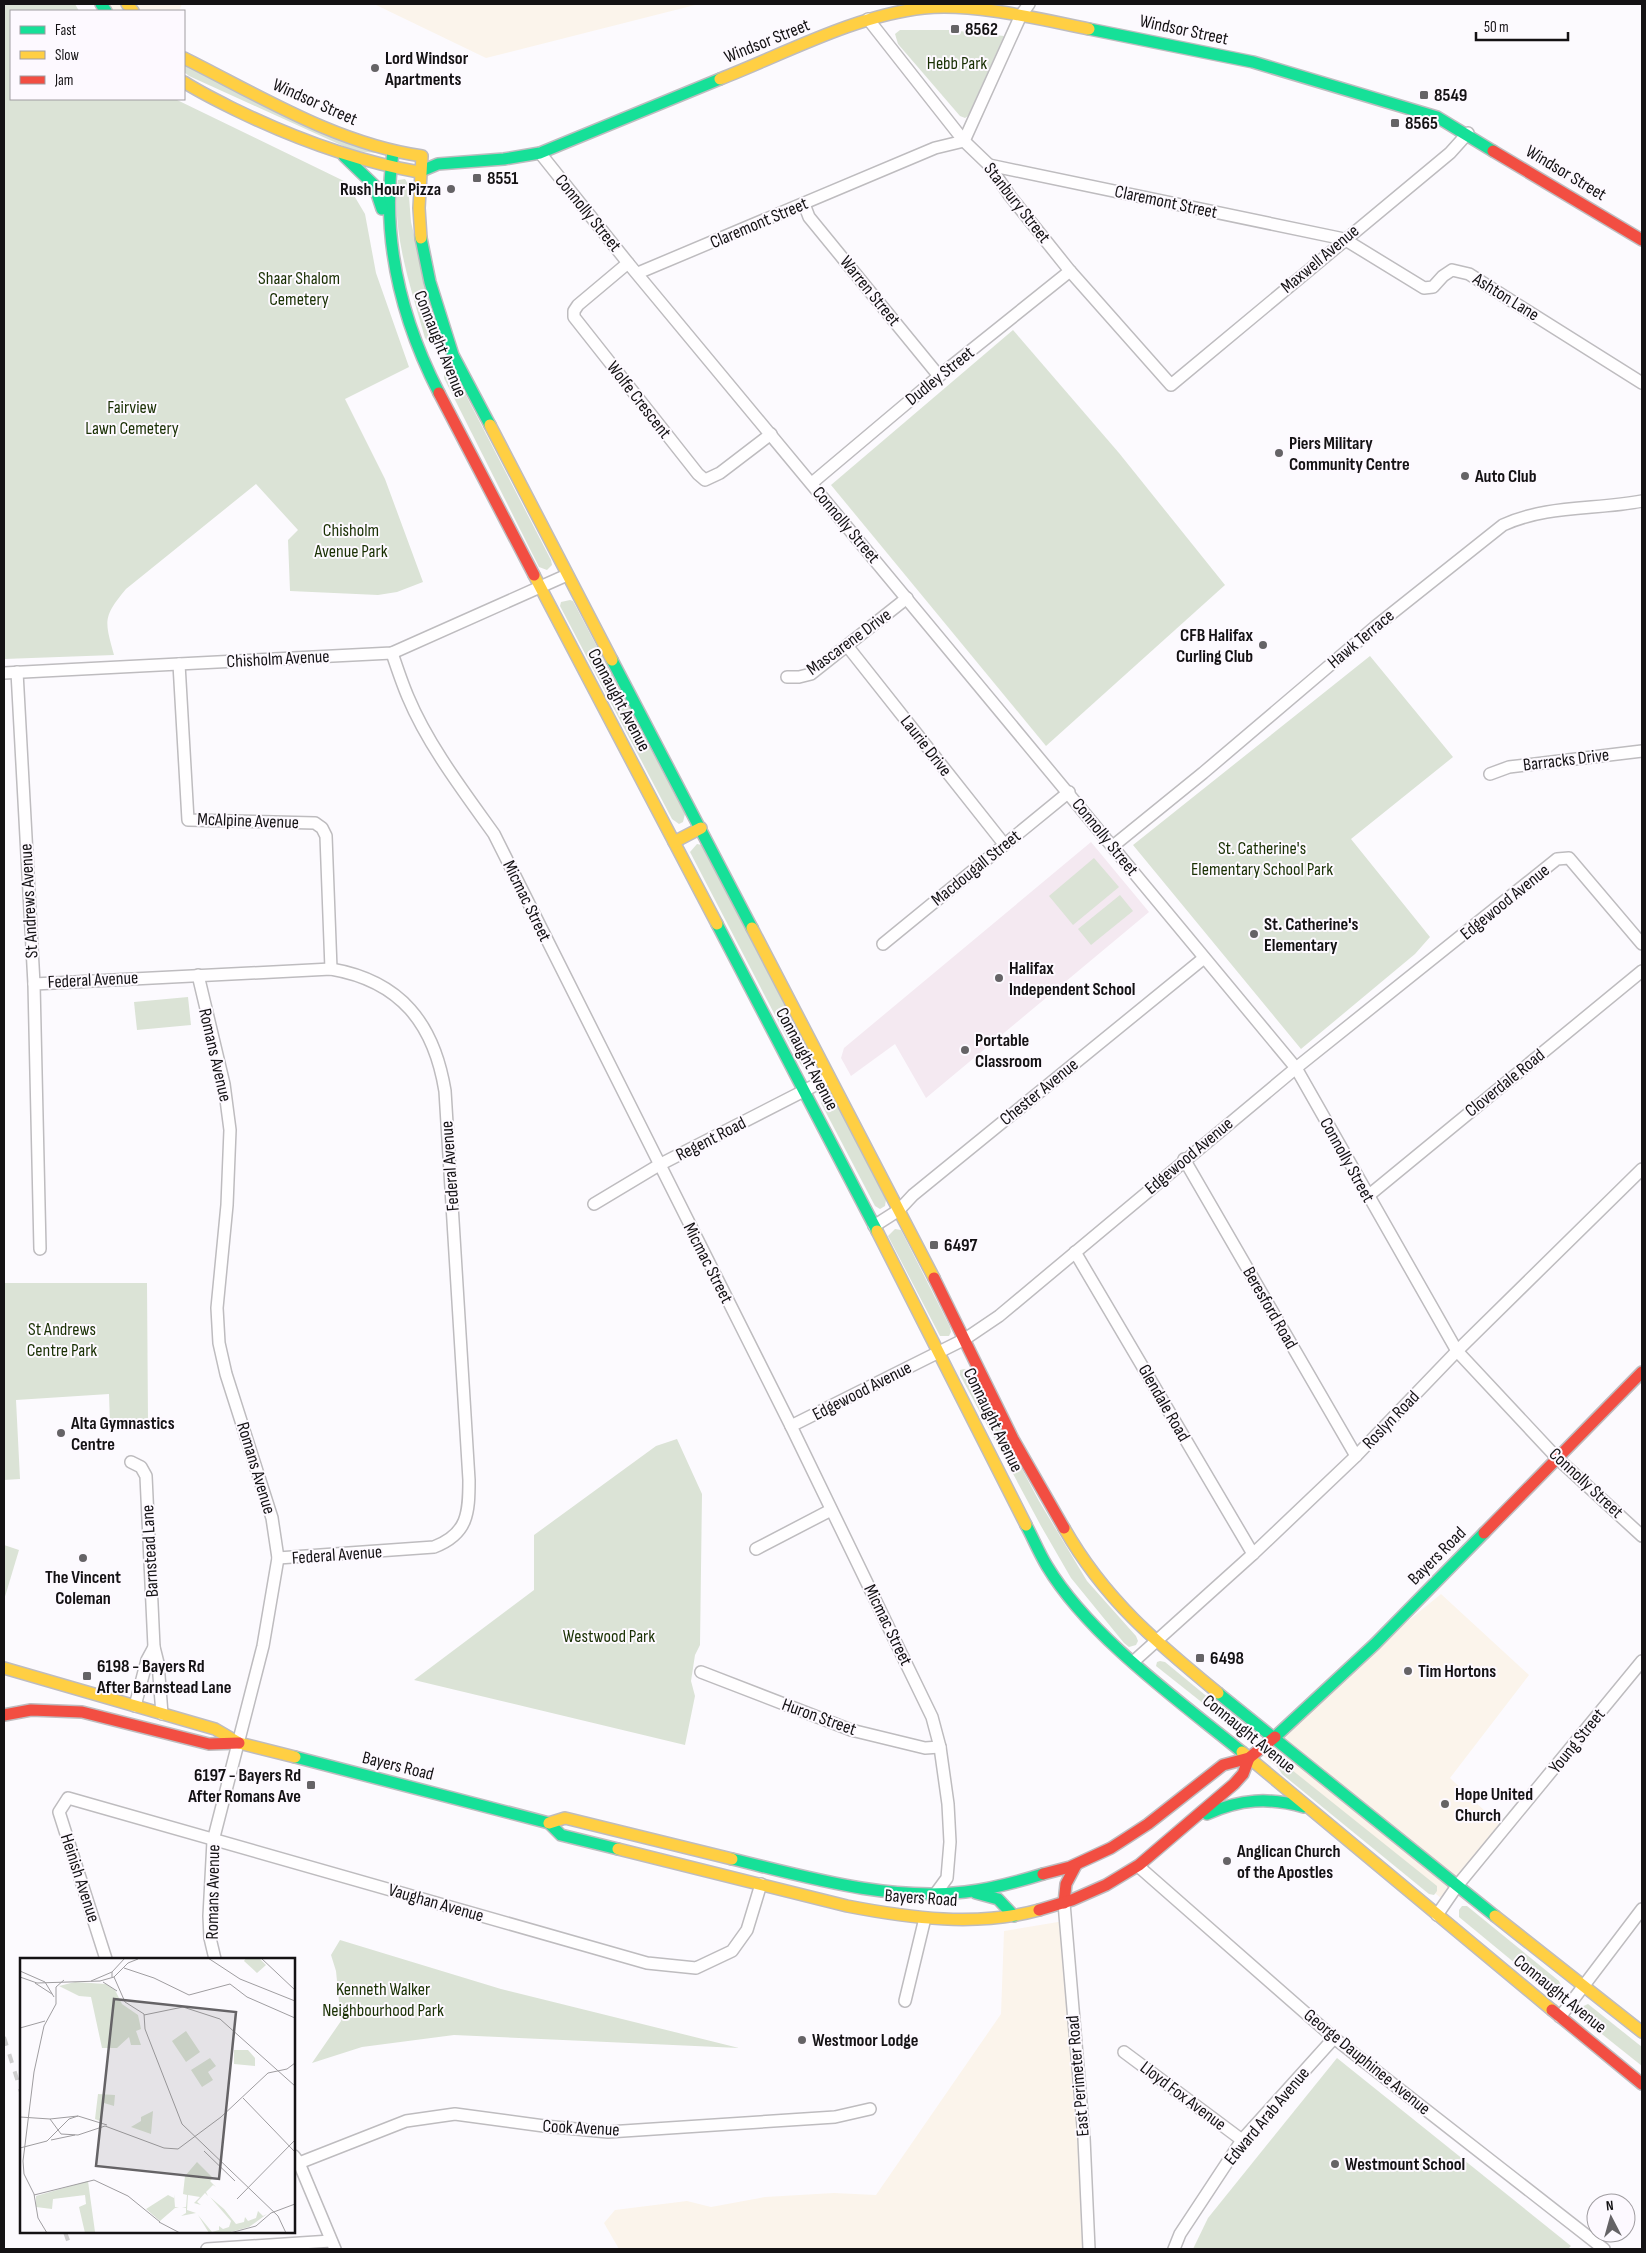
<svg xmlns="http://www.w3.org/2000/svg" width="1646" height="2253" font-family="'Sofia Sans Condensed',sans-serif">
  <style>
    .commercial { fill: #fbf4eb }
    .education { fill: #f4e9f1 }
    .green { fill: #dbe3d6 }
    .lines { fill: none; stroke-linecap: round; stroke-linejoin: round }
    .street-casing { stroke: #bebcbf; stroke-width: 14 }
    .fast-casing { stroke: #bebcbf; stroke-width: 14 }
    .slow-casing { stroke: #bebcbf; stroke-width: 14 }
    .jam-casing { stroke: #bebcbf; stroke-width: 14 }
    .street { stroke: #fffeff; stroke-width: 11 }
    .fast { stroke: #16e098; stroke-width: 11 }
    .slow { stroke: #ffcf43; stroke-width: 11 }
    .jam { stroke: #f24e42; stroke-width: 11 }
    .rail { stroke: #cfcecf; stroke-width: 4; stroke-dasharray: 9 9; stroke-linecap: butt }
    .poi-dot { fill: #656366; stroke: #fdf9ff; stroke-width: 2 }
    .labels { text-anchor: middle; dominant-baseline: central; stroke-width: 4; stroke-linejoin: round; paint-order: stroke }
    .poi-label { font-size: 18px; font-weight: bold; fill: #141214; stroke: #fdf9ff; text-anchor: start }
    .street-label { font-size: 18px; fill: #141214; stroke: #fdf9ff }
    .park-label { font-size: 18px; fill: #193003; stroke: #fdf9ff }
    .inset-road { fill: none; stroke: #9f9da0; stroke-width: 1 }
    .view { fill: #656366; fill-opacity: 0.15; stroke: #656366; stroke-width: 2.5 }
    .inset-edge { fill: none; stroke: #141214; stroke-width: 2.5 }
  </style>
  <rect width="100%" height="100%" fill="#fcfafe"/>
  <g class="commercial">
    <polygon points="107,4 182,4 179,11 113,11"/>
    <polygon points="374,4 699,4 486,58"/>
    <polygon points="1441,1594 1529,1675 1450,1778 1506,1831 1451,1906 1253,1748"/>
    <polygon points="1064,1921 1089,2249 619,2249 604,2223 615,2210 687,2201 711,2207 765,2197 834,2193 876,2195 1001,2014 1004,1931"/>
  </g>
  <polygon class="education" points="1091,842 1149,912 926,1098 895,1044 851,1076 841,1058 844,1048"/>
  <g class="green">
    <path d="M4 4H75L79 11H11V99H175L346 182 365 214 376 273 409 367 345 399 385 479 423 582 397 592 378 595 290 591 288 540 298 530 256 484 126 589C102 618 105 621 114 655L4 659Z"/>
    <polygon points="900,30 950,30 1004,36 968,116 965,118 960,116 898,44 895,34"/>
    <polygon points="184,64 377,153 354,151 189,76 184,72"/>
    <path d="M405 179 408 184 411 222 439 341 436 345H432L425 338C411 288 391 232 398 180Z"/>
    <polygon points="1013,330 1119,453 1225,585 1046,746 831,485"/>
    <polygon points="449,370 454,372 551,560 552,565 547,570 539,567 444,378 444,373"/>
    <polygon points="570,600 573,601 685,814 683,822 679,824 672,819 560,606 561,602"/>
    <polygon points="1370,656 1453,757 1351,839 1430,937 1415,954 1301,1049 1133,845"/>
    <polygon points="697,844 702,845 815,1064 805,1069 801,1065 690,852"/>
    <polygon points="1094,858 1119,887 1073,925 1049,896"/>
    <polygon points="1120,895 1133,911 1091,945 1078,929"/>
    <polygon points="188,997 191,1025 137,1030 134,1002"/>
    <polygon points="827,1095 833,1097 886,1200 885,1206 880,1209 875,1206 821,1103 823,1097"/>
    <polygon points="895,1229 901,1230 950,1327 951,1332 949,1336 940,1336 888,1236"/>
    <polygon points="4,1283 147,1283 148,1423 110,1425 109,1394 16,1400 20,1479 4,1480"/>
    <polygon points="964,1369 969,1369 1039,1501 1087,1581 1136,1636 1138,1641 1136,1645 1129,1647 1124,1643 1071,1578 1041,1526 960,1375 960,1370"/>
    <polygon points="677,1439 702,1494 700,1645 695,1655 691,1681 695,1696 685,1745 414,1680 534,1590 534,1535 656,1446"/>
    <polygon points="4,1545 19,1550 4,1600"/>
    <polygon points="1160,1661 1165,1662 1244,1727 1238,1731 1156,1666 1157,1662"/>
    <polygon points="1282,1762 1437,1886 1437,1891 1434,1895 1429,1894 1282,1774 1277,1766 1278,1763"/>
    <polygon points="1462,1906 1467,1906 1559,1981 1561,1985 1558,1992 1551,1993 1459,1917 1459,1910"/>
    <polygon points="340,1940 501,1989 739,2048 454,2035 362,2047 312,2063 341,2021 336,1971 331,1955"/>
    <polygon points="1588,2004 1642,2047 1642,2066 1578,2015 1577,2009"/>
    <polygon points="1337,2058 1571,2246 1568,2249 1193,2249 1208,2218"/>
  </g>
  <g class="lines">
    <defs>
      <g id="street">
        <polyline points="868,19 964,141 989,165 1010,196 1070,271 1171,385 1450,153 1468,133"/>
        <polyline points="964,141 1021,15 1029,4"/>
        <polyline points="540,153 628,263 1296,1068 1457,1351 1558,1459 1642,1536"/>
        <polyline points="989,165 1344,239 1424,288 1433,287 1443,276 1452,270 1469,274 1642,383"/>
        <polyline points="804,204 809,217 939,376"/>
        <polyline points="628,263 578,305 574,311 574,317 698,474 705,480 720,473 771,434"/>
        <polyline points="638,273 935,148 964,141"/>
        <polyline points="812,483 939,376 1070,271"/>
        <polyline points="848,647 1004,844"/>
        <path d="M392 653C397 668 402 683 408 697 428 745 464 792 494 834L791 1426 932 1717 940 1747 948 1804 950 1842 947 1878 936 1893"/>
        <polyline points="179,664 188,820 315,823 322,828 326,836 331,969"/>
        <polyline points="17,672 34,984 40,1249"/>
        <polyline points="4,673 392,653 567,575"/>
        <polyline points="787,677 799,677 811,674 907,598"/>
        <polyline points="1490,774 1509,767 1642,751"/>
        <path d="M1113 846 1203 773 1376 626 1503 525C1546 505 1596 510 1642 501"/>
        <polyline points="883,944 1069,792"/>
        <polyline points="198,975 224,1084 230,1130 227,1205 217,1308 219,1343 226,1374 272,1518 278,1558 263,1646 213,1841 209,1916 210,1938 215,1959"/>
        <path d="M34 984 331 969C401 981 434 1024 445 1091L469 1480C469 1513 468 1534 434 1547L278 1558"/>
        <polyline points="1184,1159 1356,1456"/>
        <polyline points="1368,1196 1642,971"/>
        <polyline points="594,1204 659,1165 829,1078"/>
        <polyline points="874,1226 899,1210 913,1195 1204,958"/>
        <polyline points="1075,1252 1253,1554"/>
        <polyline points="791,1426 965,1339 999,1316 1296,1068 1557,859 1569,858 1642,944"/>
        <polyline points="131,1462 141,1467 146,1476 154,1647 158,1663 162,1714"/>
        <polyline points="756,1549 831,1510"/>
        <polyline points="1133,1662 1253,1554 1356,1456 1457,1351 1642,1169"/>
        <polyline points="701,1672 851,1730 925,1748 940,1747"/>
        <polyline points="135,1706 147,1660 154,1647"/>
        <polyline points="1138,1866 1334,2038 1604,2249"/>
        <polyline points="1064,1903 1084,2138 1089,2249"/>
        <polyline points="1437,1915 1457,1886 1642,1661"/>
        <polyline points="106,1959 59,1812 68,1798 647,1963 696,1968 732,1951 747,1930 761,1884"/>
        <polyline points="905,2001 925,1918"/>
        <polyline points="1560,2017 1642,1909"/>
        <polyline points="1124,2052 1242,2140"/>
        <polyline points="294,2156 299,2163 335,2249"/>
        <polyline points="299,2163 406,2121 455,2114 544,2126 608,2132 835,2117 870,2109"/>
        <polyline points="207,2249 331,2241"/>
        <polyline points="1174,2249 1180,2234 1242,2140 1334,2038"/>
      </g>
      <g id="fast">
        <polyline points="101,4 106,11"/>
        <polyline points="1089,29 1253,62 1437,117 1493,151"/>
        <path d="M393 152C381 236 400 317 439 393"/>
        <polyline points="344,156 374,185 382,209"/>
        <polyline points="419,172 438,164 504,159 540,153 720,79"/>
        <polyline points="421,238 430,282 453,355 490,425"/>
        <polyline points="612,660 752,928"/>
        <polyline points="717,924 877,1231"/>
        <path d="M1026 1525C1033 1538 1039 1553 1047 1566 1089 1636 1178 1700 1242 1752"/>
        <polyline points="1218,1693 1495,1916"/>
        <polyline points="1275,1737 1375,1644 1484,1533"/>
        <polyline points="295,1757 549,1823 561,1835 618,1849"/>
        <path d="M1207 1814C1240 1799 1269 1797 1304 1807"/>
        <path d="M732 1859C807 1877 886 1901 965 1892 992 1889 1017 1882 1043 1874"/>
        <polyline points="976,1893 998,1899 1014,1916"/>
      </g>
      <g id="slow">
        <polyline points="127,4 133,11"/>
        <path d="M184 58C260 96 337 144 422 156L419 208 421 238"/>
        <path d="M720 79C784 54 856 15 924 8 975 3 1039 19 1089 29"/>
        <path d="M184 82C201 93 220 102 238 111 296 139 355 161 419 172"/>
        <polyline points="490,425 612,660"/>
        <polyline points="534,575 717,924"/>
        <polyline points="674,842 701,828"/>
        <polyline points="752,928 934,1278"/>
        <polyline points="877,1231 1026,1525"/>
        <path d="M1064 1528C1105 1600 1156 1642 1218 1693"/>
        <polyline points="4,1668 215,1729 239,1743 295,1757"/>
        <polyline points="1242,1752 1552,2010"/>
        <polyline points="549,1823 565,1818 732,1859"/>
        <path d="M618 1849 847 1906C909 1918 977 1927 1039 1910"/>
        <polyline points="1495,1916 1642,2032"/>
      </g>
      <g id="jam">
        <polyline points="1493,151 1642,240"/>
        <polyline points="439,393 534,575"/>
        <polyline points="934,1278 1013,1439 1064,1528"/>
        <polyline points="1484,1533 1642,1372"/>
        <polyline points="4,1715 31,1710 82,1712 209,1744 239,1743"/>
        <polyline points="1043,1874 1070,1867 1111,1848 1148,1824 1223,1765 1249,1758 1275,1737"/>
        <polyline points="1064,1903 1066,1884 1076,1865"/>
        <polyline points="1039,1910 1072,1900 1106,1885 1139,1865 1234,1784 1243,1774 1249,1758"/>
        <polyline points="1552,2010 1642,2084"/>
      </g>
    </defs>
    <use href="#street" class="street-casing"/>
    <use href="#fast" class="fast-casing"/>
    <use href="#slow" class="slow-casing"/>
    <use href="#jam" class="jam-casing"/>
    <use href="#street" class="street"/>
    <use href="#fast" class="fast"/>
    <use href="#slow" class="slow"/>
    <use href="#jam" class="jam"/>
    <g class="rail">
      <polyline points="4,2037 21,2092"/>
      <polyline points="65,2232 71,2249"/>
    </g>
  </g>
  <g class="poi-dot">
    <rect x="950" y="24" width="10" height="10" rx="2.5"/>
    <circle cx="375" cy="68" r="5"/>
    <rect x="1419" y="90" width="10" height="10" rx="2.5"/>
    <rect x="1390" y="118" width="10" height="10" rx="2.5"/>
    <rect x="472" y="173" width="10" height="10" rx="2.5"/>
    <circle cx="451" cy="189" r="5"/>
    <circle cx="1279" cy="453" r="5"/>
    <circle cx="1465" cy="476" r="5"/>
    <circle cx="1263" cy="645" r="5"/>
    <circle cx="1254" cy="934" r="5"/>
    <circle cx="999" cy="978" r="5"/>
    <circle cx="965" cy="1050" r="5"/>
    <rect x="929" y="1240" width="10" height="10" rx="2.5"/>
    <circle cx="61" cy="1433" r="5"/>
    <circle cx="83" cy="1558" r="5"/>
    <rect x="1195" y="1653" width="10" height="10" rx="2.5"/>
    <circle cx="1408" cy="1671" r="5"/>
    <rect x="82" y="1671" width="10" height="10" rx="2.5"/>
    <rect x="306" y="1780" width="10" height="10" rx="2.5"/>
    <circle cx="1445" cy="1804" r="5"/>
    <circle cx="1227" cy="1861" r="5"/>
    <circle cx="802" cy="2040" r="5"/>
    <circle cx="1335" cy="2164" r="5"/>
  </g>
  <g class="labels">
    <g class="poi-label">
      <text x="965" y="29">8562</text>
      <text x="385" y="58">Lord Windsor<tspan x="385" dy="21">Apartments</tspan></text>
      <text x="1434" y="95">8549</text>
      <text x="1405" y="123">8565</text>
      <text x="487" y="178">8551</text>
      <text x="441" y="189" text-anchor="end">Rush Hour Pizza</text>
      <text x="1289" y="443">Piers Military<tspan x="1289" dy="21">Community Centre</tspan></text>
      <text x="1475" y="476">Auto Club</text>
      <text x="1253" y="635" text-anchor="end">CFB Halifax<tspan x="1253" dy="21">Curling Club</tspan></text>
      <text x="1264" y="924">St. Catherine's<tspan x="1264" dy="21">Elementary</tspan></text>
      <text x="1009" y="968">Halifax<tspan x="1009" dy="21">Independent School</tspan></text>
      <text x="975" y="1040">Portable<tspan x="975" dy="21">Classroom</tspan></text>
      <text x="944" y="1245">6497</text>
      <text x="71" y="1423">Alta Gymnastics<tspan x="71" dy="21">Centre</tspan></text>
      <text x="83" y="1577" text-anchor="middle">The Vincent<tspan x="83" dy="21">Coleman</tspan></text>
      <text x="1210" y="1658">6498</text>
      <text x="97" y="1666">6198 - Bayers Rd<tspan x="97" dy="21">After Barnstead Lane</tspan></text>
      <text x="1418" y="1671">Tim Hortons</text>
      <text x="301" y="1775" text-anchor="end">6197 - Bayers Rd<tspan x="301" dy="21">After Romans Ave</tspan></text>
      <text x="1455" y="1794">Hope United<tspan x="1455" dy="21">Church</tspan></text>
      <text x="1237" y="1851">Anglican Church<tspan x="1237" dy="21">of the Apostles</tspan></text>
      <text x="812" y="2040">Westmoor Lodge</text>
      <text x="1345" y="2164">Westmount School</text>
    </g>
    <g class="street-label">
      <text transform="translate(1184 30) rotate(12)">Windsor Street</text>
      <text transform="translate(767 41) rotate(-22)">Windsor Street</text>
      <text transform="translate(315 102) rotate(24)">Windsor Street</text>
      <text transform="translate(1566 173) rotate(31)">Windsor Street</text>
      <text transform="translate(1166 202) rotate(12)">Claremont Street</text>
      <text transform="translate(1017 203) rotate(52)">Stanbury Street</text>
      <text transform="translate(588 213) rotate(51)">Connolly Street</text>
      <text transform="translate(759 223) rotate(-23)">Claremont Street</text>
      <text transform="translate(1320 259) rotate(-40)">Maxwell Avenue</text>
      <text transform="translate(870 291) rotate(51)">Warren Street</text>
      <text transform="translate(1506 297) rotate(32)">Ashton Lane</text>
      <text transform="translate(440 344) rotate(68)">Connaught Avenue</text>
      <text transform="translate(940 376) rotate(-39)">Dudley Street</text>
      <text transform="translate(639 400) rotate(52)">Wolfe Crescent</text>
      <text transform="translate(846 525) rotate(50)">Connolly Street</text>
      <text transform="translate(1361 639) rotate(-40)">Hawk Terrace</text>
      <text transform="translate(849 642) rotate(-36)">Mascarene Drive</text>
      <text transform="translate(278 659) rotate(-3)">Chisholm Avenue</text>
      <text transform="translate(619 700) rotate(62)">Connaught Avenue</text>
      <text transform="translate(926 746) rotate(52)">Laurie Drive</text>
      <text transform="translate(1566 760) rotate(-7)">Barracks Drive</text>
      <text transform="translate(248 821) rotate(2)">McAlpine Avenue</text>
      <text transform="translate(1105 837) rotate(51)">Connolly Street</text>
      <text transform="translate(976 868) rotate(-39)">Macdougall Street</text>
      <text transform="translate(29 901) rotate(-93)">St Andrews Avenue</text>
      <text transform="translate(527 901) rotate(64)">Micmac Street</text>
      <text transform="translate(1505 902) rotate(-39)">Edgewood Avenue</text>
      <text transform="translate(93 980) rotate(-3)">Federal Avenue</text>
      <text transform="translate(215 1055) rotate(77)">Romans Avenue</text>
      <text transform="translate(807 1059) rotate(62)">Connaught Avenue</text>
      <text transform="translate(1505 1083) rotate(-39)">Cloverdale Road</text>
      <text transform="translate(1039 1092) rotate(-39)">Chester Avenue</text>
      <text transform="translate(711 1139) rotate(-27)">Regent Road</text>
      <text transform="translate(1189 1156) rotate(-40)">Edgewood Avenue</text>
      <text transform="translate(1347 1160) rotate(61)">Connolly Street</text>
      <text transform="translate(450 1166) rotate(-94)">Federal Avenue</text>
      <text transform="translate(708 1263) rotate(63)">Micmac Street</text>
      <text transform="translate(1270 1308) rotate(60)">Beresford Road</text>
      <text transform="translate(862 1391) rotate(-27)">Edgewood Avenue</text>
      <text transform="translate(1164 1403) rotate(60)">Glendale Road</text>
      <text transform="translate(993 1420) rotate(64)">Connaught Avenue</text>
      <text transform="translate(1391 1420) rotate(-46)">Roslyn Road</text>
      <text transform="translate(256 1468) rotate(73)">Romans Avenue</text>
      <text transform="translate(1586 1483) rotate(43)">Connolly Street</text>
      <text transform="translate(150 1551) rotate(-93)">Barnstead Lane</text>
      <text transform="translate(337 1555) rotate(-4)">Federal Avenue</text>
      <text transform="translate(1437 1556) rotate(-45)">Bayers Road</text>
      <text transform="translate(888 1625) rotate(64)">Micmac Street</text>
      <text transform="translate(819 1717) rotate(20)">Huron Street</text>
      <text transform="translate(1249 1734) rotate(39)">Connaught Avenue</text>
      <text transform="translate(1577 1741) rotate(-51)">Young Street</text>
      <text transform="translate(398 1766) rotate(14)">Bayers Road</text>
      <text transform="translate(80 1878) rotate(72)">Heinish Avenue</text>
      <text transform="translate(213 1892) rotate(-89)">Romans Avenue</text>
      <text transform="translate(921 1898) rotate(4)">Bayers Road</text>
      <text transform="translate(436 1903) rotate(16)">Vaughan Avenue</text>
      <text transform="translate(1560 1994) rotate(39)">Connaught Avenue</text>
      <text transform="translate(1367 2062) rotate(39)">George Dauphinee Avenue</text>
      <text transform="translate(1078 2076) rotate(-95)">East Perimeter Road</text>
      <text transform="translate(1183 2096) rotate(37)">Lloyd Fox Avenue</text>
      <text transform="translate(1267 2116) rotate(-50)">Edward Arab Avenue</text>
      <text transform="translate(581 2128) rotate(3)">Cook Avenue</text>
    </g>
    <g class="park-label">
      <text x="957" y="63">Hebb Park</text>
      <text x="299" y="278">Shaar Shalom<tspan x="299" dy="21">Cemetery</tspan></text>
      <text x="132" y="407">Fairview<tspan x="132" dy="21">Lawn Cemetery</tspan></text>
      <text x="351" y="530">Chisholm<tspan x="351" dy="21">Avenue Park</tspan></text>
      <text x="1262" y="848">St. Catherine's<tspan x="1262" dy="21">Elementary School Park</tspan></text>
      <text x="62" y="1329">St Andrews<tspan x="62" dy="21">Centre Park</tspan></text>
      <text x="609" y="1636">Westwood Park</text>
      <text x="383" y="1989">Kenneth Walker<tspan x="383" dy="21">Neighbourhood Park</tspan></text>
    </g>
  </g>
  <g transform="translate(20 1958)">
    <rect width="275" height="275" fill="#fcfafe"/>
    <path d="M226 0H239L246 7 237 15 224 3ZM55 24 86 26 95 32 102 46 118 57 121 71 116 73 121 87H111L109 79 97 90H82L71 39 59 38 39 28ZM166 73 180 94 166 104 152 83ZM214 92H228L235 100V108L214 106ZM190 100 196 108 188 114 193 122 182 129 171 112ZM78 136 95 137 94 148 84 145 80 163 75 161ZM133 153 131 176 111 169 121 163V159ZM177 204 193 220 190 223 196 229 193 227 186 234 188 238 185 235 177 244 181 247 174 245 180 239 168 237 167 252 176 255 161 258 166 255V250H162L166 249 167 237 163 236 165 218ZM68 223 75 274 65 275 59 249 66 246 65 237 33 241 32 251 16 249V238ZM154 236 155 249 159 250H155L140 263 126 251 148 237 154 240ZM190 239 204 251 216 266 224 264 225 259 228 263 236 260 238 253 243 258 247 256 229 269 207 275H189L178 257 192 274 199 272V268L203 271 209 269 211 263Z" fill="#dbe3d6"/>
    <path class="inset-road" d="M188 0 220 21 275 43M241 0 275 32M104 10 134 20 169 37 210 26 227 39 275 60M0 13 25 24 34 39M0 19 17 25 80 23 94 19 108 5 118 1M92 19V14L105 0M94 19 105 44 124 56 125 71 162 166 258 258 266 275M71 23 92 14M83 24 97 33M15 25 32 36M124 57 163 49 200 61 275 128M0 70 25 63M223 140 275 194M0 159 30 161 58 158 87 167M30 161 41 176 58 177 85 168 144 190 158 191 201 159 248 115 267 111 275 105M31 182 55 177M0 190 27 183 49 161 58 158M184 193 215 223M14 237 74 222 108 238 140 264M217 241 275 182M139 264 160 275M27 275 18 260 14 236 4 216 3 203 14 114 24 68 36 46V29L44 22M210 275 236 268 251 255 275 246"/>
    <path class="view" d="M94 41 216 54 199 221 76 208Z"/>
    <rect width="275" height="275" class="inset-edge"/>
  </g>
  <rect width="1646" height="2253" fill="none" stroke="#141214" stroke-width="10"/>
  <rect x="10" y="10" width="175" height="90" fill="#fdf9ff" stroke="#a09da1"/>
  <rect x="20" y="26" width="25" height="8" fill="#16e098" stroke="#a09da1"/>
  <text x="55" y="35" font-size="15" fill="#141214">Fast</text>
  <rect x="20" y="51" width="25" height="8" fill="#ffcf43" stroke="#a09da1"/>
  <text x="55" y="60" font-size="15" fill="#141214">Slow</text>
  <rect x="20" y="76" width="25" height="8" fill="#f24e42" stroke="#a09da1"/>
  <text x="55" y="85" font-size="15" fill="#141214">Jam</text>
  <g transform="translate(1611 2218) rotate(354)"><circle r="24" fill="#fdf9ff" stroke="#a09da1"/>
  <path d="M0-4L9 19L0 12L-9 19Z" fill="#656366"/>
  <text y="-8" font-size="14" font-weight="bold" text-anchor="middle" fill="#141214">N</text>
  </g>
  <path d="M1476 32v8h92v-8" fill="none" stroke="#141214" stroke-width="2.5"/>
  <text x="1484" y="32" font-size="15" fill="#141214" stroke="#fdf9ff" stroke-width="4" paint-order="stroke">50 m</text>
</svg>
